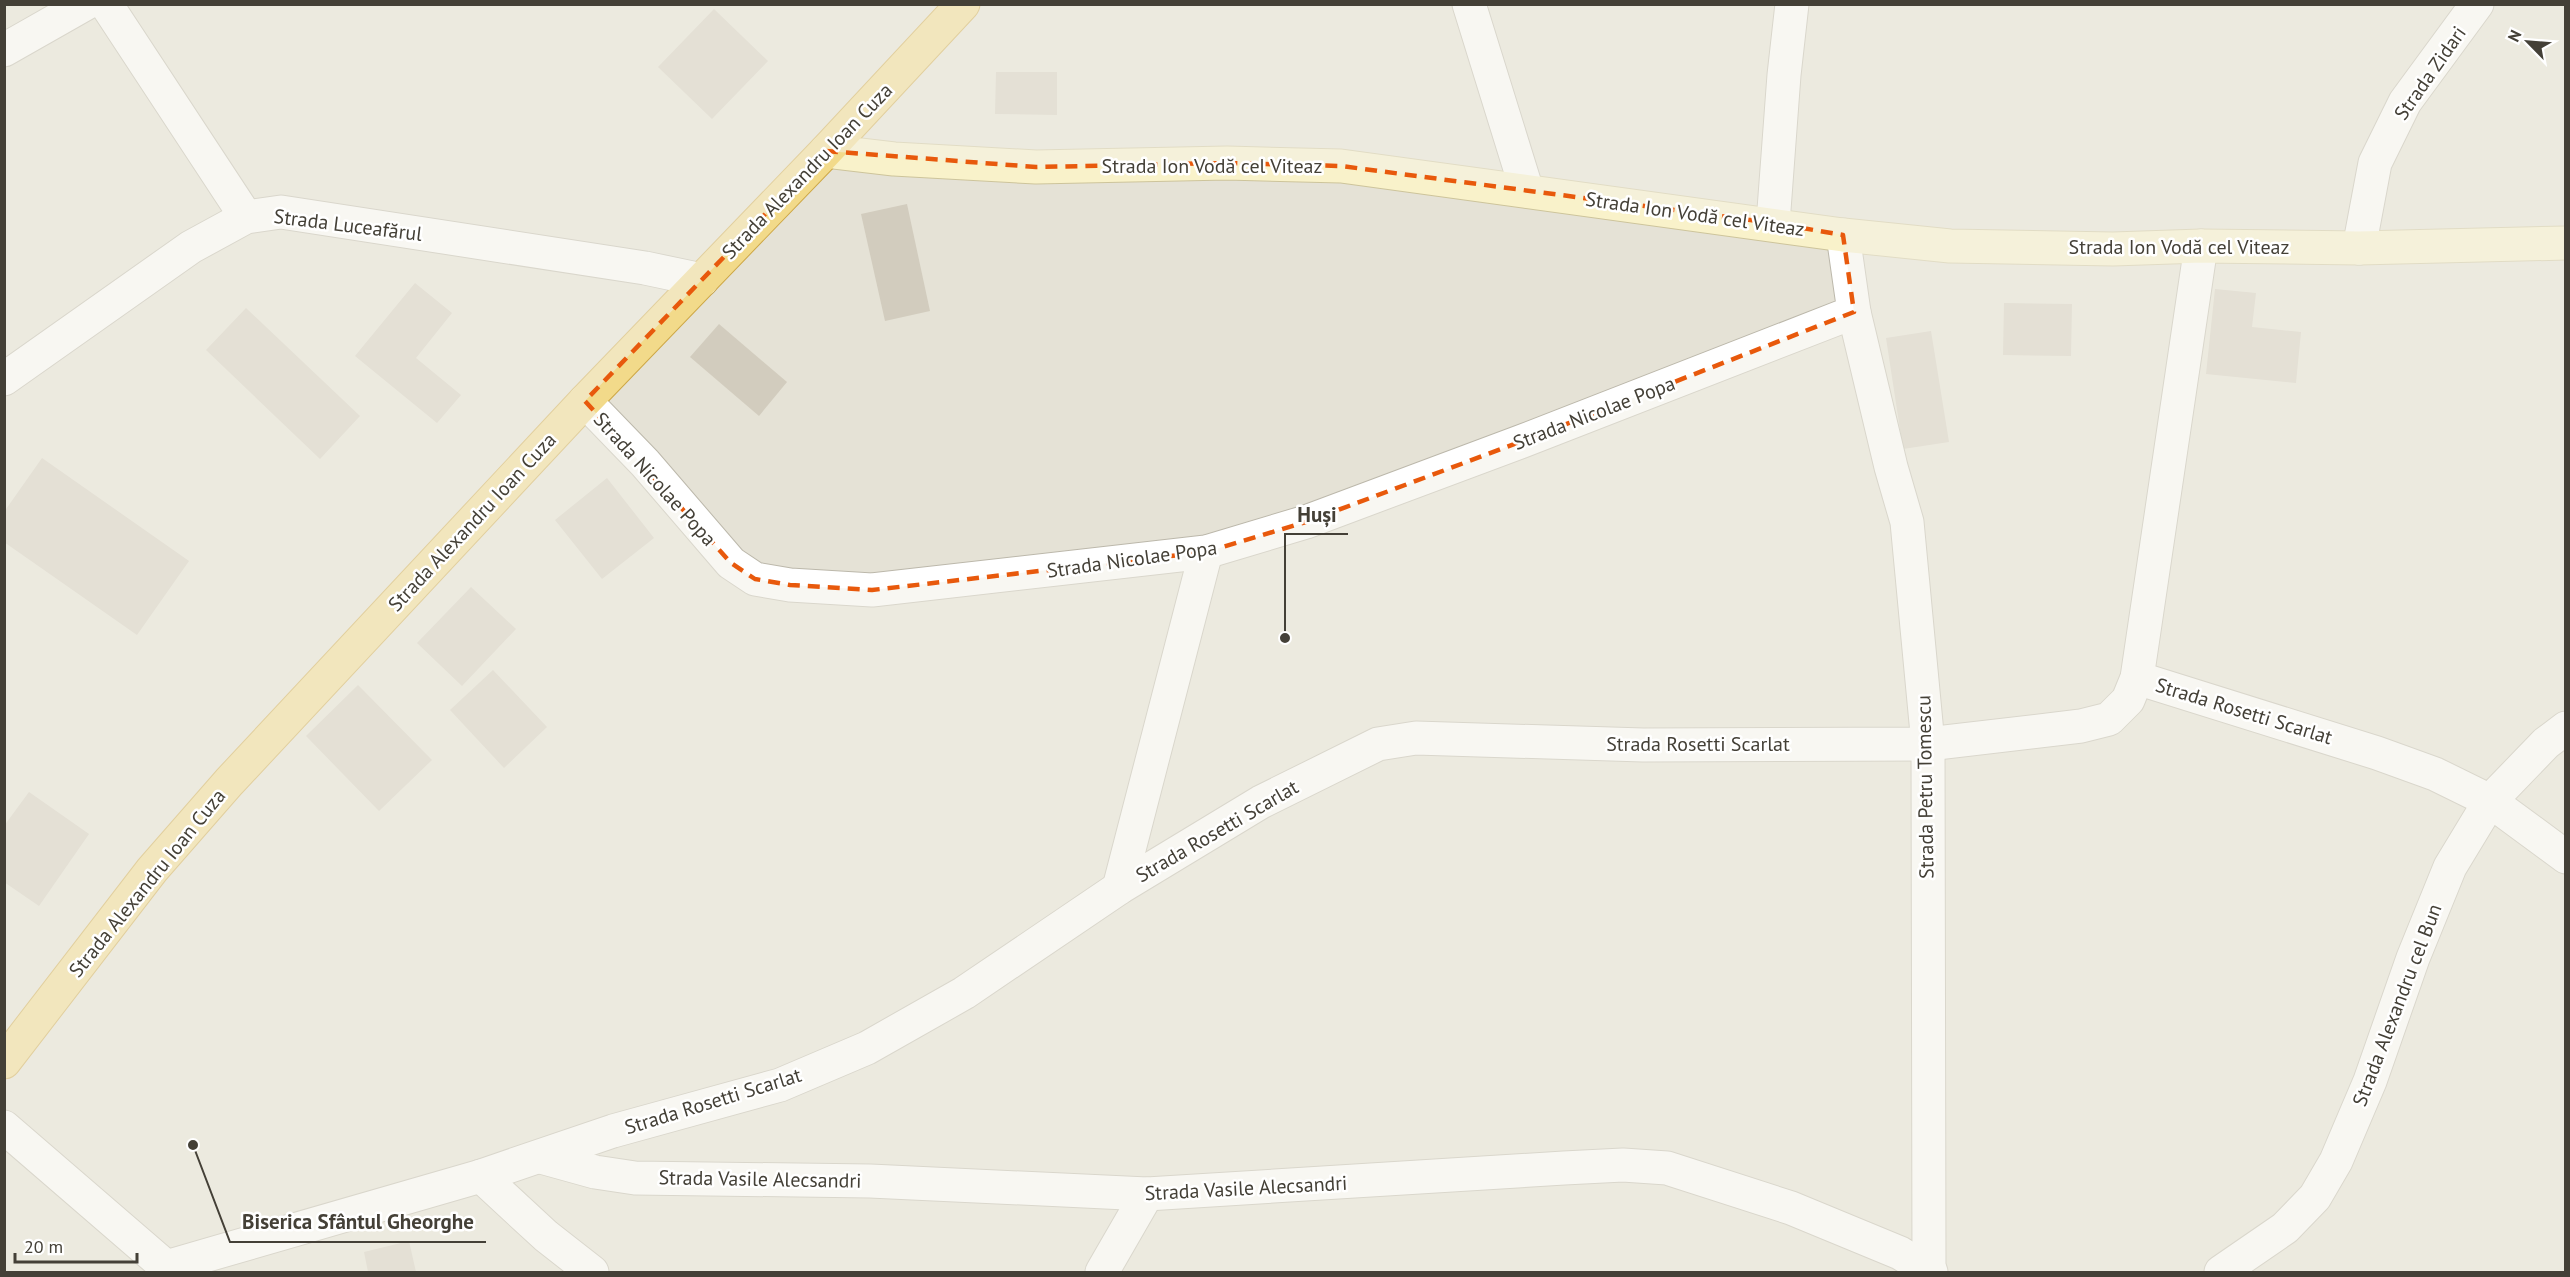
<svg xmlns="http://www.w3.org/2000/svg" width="2570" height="1277" font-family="'PT Sans',sans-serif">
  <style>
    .residential { fill: #e5e2d6 }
    .building { fill: #d2ccbe }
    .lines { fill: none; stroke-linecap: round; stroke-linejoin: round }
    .minor-casing { stroke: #bcb8ab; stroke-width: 35 }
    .secondary-casing { stroke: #cdc49b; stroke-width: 35 }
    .trunk-casing { stroke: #cda746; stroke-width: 35 }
    .minor { stroke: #fff; stroke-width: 33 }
    .secondary { stroke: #f9f2ca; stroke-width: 33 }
    .trunk { stroke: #f2da8a; stroke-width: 33 }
    .marked { fill: none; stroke: #e8590c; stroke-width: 4.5; stroke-dasharray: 12 8; stroke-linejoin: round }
    .labels { text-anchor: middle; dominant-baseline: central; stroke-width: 5; stroke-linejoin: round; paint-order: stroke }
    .street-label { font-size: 20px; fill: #444037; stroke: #fff }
    .leader { fill: none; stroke: #444037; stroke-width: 2 }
    .callout-dot { fill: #444037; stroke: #fff; stroke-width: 2 }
    .callout-label { font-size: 21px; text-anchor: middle; font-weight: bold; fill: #444037; stroke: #fff; stroke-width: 5; stroke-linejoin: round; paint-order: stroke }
  </style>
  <rect width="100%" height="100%" fill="#f2f0e7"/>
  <rect class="residential" x="5" y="5" width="2560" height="1267"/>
  <g class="building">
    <polygon points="714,9 768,61 712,119 658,67"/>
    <polygon points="996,72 1057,72 1057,115 995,114"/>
    <polygon points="907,204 930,311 885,321 861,214"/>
    <polygon points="415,283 452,313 416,358 461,395 437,423 355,356"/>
    <polygon points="2215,289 2256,293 2252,327 2301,332 2296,383 2206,374"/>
    <polygon points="2004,303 2072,304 2071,356 2003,355"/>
    <polygon points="246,308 360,416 320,459 206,350"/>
    <polygon points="719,324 787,382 759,416 690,357"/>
    <polygon points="1931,331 1949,442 1903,449 1886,338"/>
    <polygon points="42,458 189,561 137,635 4,542 4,512"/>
    <polygon points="607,478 654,538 602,579 555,520"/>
    <polygon points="471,587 516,629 462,686 417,643"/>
    <polygon points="493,670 547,727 504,768 450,710"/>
    <polygon points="358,685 432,760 379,811 306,736"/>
    <polygon points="29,792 89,834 39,906 4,882 4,826"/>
    <polygon points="409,1241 416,1272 368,1272 364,1252"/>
  </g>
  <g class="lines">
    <defs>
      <g id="minor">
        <polyline points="106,4 246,217"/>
        <polyline points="1469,4 1527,191"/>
        <polyline points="4,50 85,4"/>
        <polyline points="1773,223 1784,75 1792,4"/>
        <polyline points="2359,248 2375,163 2405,102 2477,4"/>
        <polyline points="1854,312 1891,467 1907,522 1928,744 1929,1270"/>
        <polyline points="4,379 191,247 246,217 281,212 645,268 702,280"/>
        <polyline points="585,401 645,463 731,563 755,579 790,585 872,590 1206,552 1306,522 1520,442 1854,312 1843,235"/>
        <polyline points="2137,678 2377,753 2435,774 2490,801 2566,857"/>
        <polyline points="1119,888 1206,552"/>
        <polyline points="4,1127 172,1272"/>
        <polyline points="541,1157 595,1172 635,1178 870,1181 1147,1194 1564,1168 1623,1165 1667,1168 1791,1208 1900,1253 1931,1272"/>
        <polyline points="481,1176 546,1236 592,1272"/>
        <polyline points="166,1267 481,1176 613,1131 780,1085 867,1048 964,993 1119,888 1261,802 1378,744 1416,738 1643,745 1928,744 2081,726 2109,719 2128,700 2137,678 2201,246"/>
        <polyline points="1102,1272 1147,1194"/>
        <polyline points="2221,1272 2285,1228 2315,1197 2336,1161 2370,1081 2413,958 2450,867 2490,801 2546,743 2566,728"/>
      </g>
      <polyline id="secondary" points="826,151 894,159 1036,167 1227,163 1341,166 1843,235 1950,246 2113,249 2201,246 2359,248 2566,243"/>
      <polyline id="trunk" points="4,1062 152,870 229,782 585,401 826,151 963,4"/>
    </defs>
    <use href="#minor" class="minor-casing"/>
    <use href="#secondary" class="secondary-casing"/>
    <use href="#trunk" class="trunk-casing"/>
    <use href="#minor" class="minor"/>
    <use href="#secondary" class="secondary"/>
    <use href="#trunk" class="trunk"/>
  </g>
  <path d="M0 0H2570V1277H0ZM826 151 1036 167 1227 163 1341 166 1773 223 1843 235 1854 312 1520 442 1306 522 1206 552 872 590 790 585 755 579 731 563 585 401Z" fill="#f2f0e7" fill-opacity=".55" fill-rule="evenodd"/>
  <path class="marked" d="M826 151 1036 167 1227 163 1341 166 1773 223 1843 235 1854 312 1520 442 1306 522 1206 552 872 590 790 585 755 579 731 563 585 401Z"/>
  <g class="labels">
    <g class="street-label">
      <text transform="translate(2430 73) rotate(-55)">Strada Zidari</text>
      <text x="1212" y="166">Strada Ion Vodă cel Viteaz</text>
      <text transform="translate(807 171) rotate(-46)">Strada Alexandru Ioan Cuza</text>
      <text transform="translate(1695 214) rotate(8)">Strada Ion Vodă cel Viteaz</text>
      <text transform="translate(348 225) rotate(7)">Strada Luceafărul</text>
      <text x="2179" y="247">Strada Ion Vodă cel Viteaz</text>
      <text transform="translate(1594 413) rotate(-21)">Strada Nicolae Popa</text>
      <text transform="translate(655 479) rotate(48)">Strada Nicolae Popa</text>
      <text transform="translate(472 522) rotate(-47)">Strada Alexandru Ioan Cuza</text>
      <text transform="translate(1132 559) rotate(-8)">Strada Nicolae Popa</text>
      <text transform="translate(2244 711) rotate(17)">Strada Rosetti Scarlat</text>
      <text x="1698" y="744">Strada Rosetti Scarlat</text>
      <text transform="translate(1925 787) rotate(-91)">Strada Petru Tomescu</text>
      <text transform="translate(1217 831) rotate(-30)">Strada Rosetti Scarlat</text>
      <text transform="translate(147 883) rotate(-51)">Strada Alexandru Ioan Cuza</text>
      <text transform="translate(2397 1005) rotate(-69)">Strada Alexandru cel Bun</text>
      <text transform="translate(713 1101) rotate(-17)">Strada Rosetti Scarlat</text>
      <text transform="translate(760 1179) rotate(1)">Strada Vasile Alecsandri</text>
      <text transform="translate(1246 1188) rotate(-3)">Strada Vasile Alecsandri</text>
    </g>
  </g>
  <path class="leader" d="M1285 638L1285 534H1348M193 1145L230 1242H486"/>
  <g class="callout-dot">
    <circle cx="1285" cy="638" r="6"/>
    <circle cx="193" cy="1145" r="6"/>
  </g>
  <g class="callout-label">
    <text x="1317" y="522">Huși</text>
    <text x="358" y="1229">Biserica Sfântul Gheorghe</text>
  </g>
  <rect width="2570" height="1277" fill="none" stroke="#444037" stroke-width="12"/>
  <g transform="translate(2528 42) rotate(295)" stroke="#ffffff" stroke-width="4.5" paint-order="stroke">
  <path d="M0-4.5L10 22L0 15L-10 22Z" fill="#444037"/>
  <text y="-9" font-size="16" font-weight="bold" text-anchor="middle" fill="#444037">N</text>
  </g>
  <path d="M15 1253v9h122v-9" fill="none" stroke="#444037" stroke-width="3"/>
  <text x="24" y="1253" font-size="18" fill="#444037" stroke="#ffffff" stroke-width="4.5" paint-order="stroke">20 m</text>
</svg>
